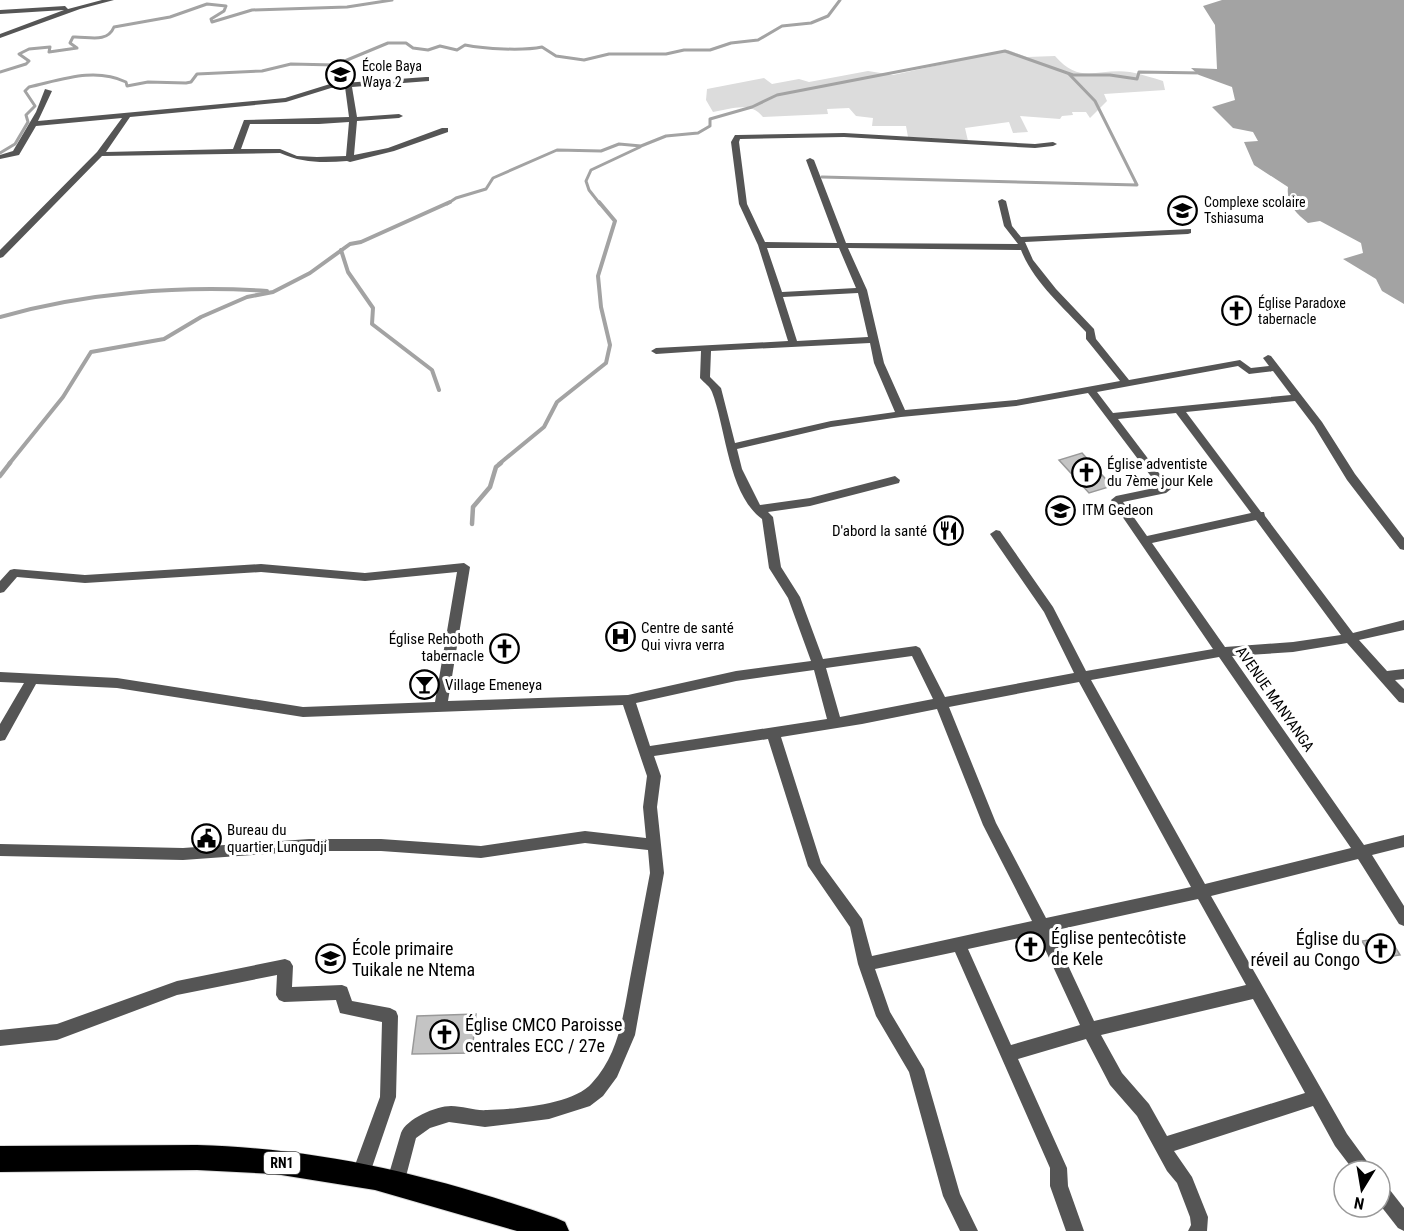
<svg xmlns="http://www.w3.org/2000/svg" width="1404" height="1231" font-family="'Roboto Condensed',sans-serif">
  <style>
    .green { fill: #dcdcdc }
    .water { fill: #a3a3a3 }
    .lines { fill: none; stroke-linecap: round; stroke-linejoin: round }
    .stream-far2 { stroke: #a3a3a3; stroke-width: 3 }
    .stream-far1 { stroke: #a3a3a3; stroke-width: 4 }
    .stream { stroke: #a3a3a3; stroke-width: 4.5 }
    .building { fill: #c4c4c4; stroke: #999; stroke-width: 1.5 }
    .highway-casing { stroke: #dbdbdb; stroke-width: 2 }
    .street { fill: #555; fill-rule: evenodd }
    .highway { fill: #000; fill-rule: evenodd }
    .labels { text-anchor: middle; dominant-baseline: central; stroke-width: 6; stroke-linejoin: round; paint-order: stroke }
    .far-poi-label { font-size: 14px; fill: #000; stroke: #fff; text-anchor: start }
    .shield { fill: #fff; stroke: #4c4c4c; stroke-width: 1.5 }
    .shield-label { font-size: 14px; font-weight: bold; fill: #000 }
    .poi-label { font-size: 15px; fill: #000; stroke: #fff; text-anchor: start }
    .street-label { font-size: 15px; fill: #000; stroke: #fff }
    .near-poi-label { font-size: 18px; fill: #000; stroke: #fff; text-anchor: start }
  </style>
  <rect width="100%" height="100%" fill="#fff"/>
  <path class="green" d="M1008 50 1027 57 1055 56C1080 85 1097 68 1130 72 1141 74 1153 78 1163 81L1165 90 1104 94 1107 101 1090 118 1086 112H1072L1073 115 1062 116 1060 119 1020 116 1028 132 1013 133 1009 122 965 128 968 141 908 137 906 126H872L873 118 856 116 849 108 827 109 828 114 763 117C750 101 732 109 713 112L706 100 707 89 764 78 772 84 799 79 809 82 868 71 893 75Z"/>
  <path class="water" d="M1222 0H1404V304L1382 291 1376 279 1343 259 1363 253 1361 243 1320 221 1308 223C1296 213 1286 204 1288 187L1254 165 1244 142 1258 141 1253 132 1233 128 1212 107 1235 100 1232 87 1199 75 1191 68 1217 69 1215 25 1203 6Z"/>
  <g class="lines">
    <g class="stream-far2">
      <path d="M0 72 26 64 29 61 19 54 29 49 50 47 49 52 77 48 70 43 73 37C87 36 107 44 114 27L170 17 207 4 226 6 224 11 211 19 212 22 252 10 347 7 392 0"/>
      <path d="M0 153 15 144 28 122 26 115 35 106 25 91 29 87C61 80 94 67 126 82L127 86 148 82 186 83 191 82 197 74 262 71 291 64 335 65 388 43H406L413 48 428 50 440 46 457 50 465 45C485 49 523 51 542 47L556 56 584 60 609 54H666L684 50H710L731 43 758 40 782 26 811 23 828 16 840 0"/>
      <polyline points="822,177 1137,185 1095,101 1069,74"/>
      <polyline points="447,204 456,198 486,189 493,178 557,150 601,151 619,144 641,146 666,136 698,133 710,126 710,119 752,107 777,95 1005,51 1073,75 1110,75 1137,79 1139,72 1202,73"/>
      <polyline points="600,204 589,190 586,181 591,170 640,147"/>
    </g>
    <g class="stream-far1">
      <polyline points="341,250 348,272 373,308 372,324 432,370 439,390"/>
      <path d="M0 317C84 293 180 285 267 291"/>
      <polyline points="9,464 63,397 91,352 164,339 201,317 247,297 273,292 310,273 350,244 361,242 450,202"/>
      <polyline points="499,464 544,427 557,402 606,363 610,345 601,307 598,276 615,221 599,202"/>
    </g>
    <g class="stream">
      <polyline points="0,476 10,463"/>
      <polyline points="472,524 473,507 490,487 496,467 501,463"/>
    </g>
  </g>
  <g class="building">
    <polygon points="1082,453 1112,486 1089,493 1059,460"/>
    <polygon points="1389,937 1400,955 1373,959 1362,941"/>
    <polygon points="476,1014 472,1053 412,1054 417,1016"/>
  </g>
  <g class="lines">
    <defs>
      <path id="highway" d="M197 1145C326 1149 434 1176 556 1218L565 1222 569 1231H517L375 1190 275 1174 197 1170 0 1172V1146Z"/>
    </defs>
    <use href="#highway" class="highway-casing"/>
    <g class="street">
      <polygon points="102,0 114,0 80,9 0,38 0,34 64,10 0,14 0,10 65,6 68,9"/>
      <path d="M426 77H429V81L352 87 357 117 399 114 403 116 399 118 357 121 354 155 388 148 442 128H448V132L394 151 350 162 347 161C323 163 302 163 280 153L102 156 3 257 0 258V250L97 152 122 118 36 126 19 155 0 159V155L13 151 36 112 45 89 52 91 38 121 285 98 330 84ZM345 87 349 117 244 120 233 149 106 152 130 117 286 102 331 88ZM349 122 346 156 317 157 297 156 280 149H241L250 124H319Z"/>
      <path d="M844 133 1035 144 1053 142 1057 144 1053 146 1035 148 844 137 740 139 739 142 747 204 765 242 837 243 806 160 810 158 814 160 846 243 1018 244 1004 226 998 201 1002 199 1006 201 1012 226 1021 237 1191 229V233L1188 234 1025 242 1033 260 1056 289 1094 329 1096 339 1129 380 1240 360 1251 368 1269 366 1263 358 1268 355 1271 356 1322 422 1355 474 1404 538V550L1400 549 1347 480 1314 426 1295 401 1186 412 1261 512H1264L1265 516 1353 633 1404 620V630L1359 640 1387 671 1404 669V679L1395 680 1404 689V703L1399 702 1347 643 1293 652 1232 656 1364 845 1404 835V847L1372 855 1404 906V926L1399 924 1358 859 1211 896 1347 1134 1374 1171H1354L1335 1146 1313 1106 1174 1151 1192 1177 1208 1217 1207 1231H1188L1191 1225 1190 1217 1177 1183 1167 1171 1137 1116 1110 1085 1086 1039 1018 1059 1067 1168 1068 1186 1084 1231H1066L1050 1186V1168L955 952 875 969 890 1012 924 1069 960 1194 978 1231H960L943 1196 909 1072 876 1016 858 964 850 927 808 866 768 739 654 756 661 776 657 807 664 873 635 1035 617 1077 603 1096 590 1106 549 1119 485 1127 449 1122 430 1128 416 1138 404 1184 401 1190 395 1193 389 1190 386 1184 401 1133C406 1119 436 1106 451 1106 463 1106 475 1111 487 1110 516 1109 573 1105 592 1083 621 1052 624 1008 632 968 638 936 644 905 650 873L648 850 585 843 481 858 381 851H309L183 860 0 856V844L183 848 309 839H381L481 846 585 831 646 838 643 807 647 776 623 705 303 717 117 688 36 684 5 740 0 741V724L24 683 0 682V672L117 678 303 707 435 702 457 572 365 581 261 572 85 583 17 577 4 592 0 593V581L10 570 14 569 85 575 261 564 365 573 464 563 470 567 448 701 628 695 736 671 811 661 788 598 769 568 762 519C728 494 726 428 712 392 710 386 704 383 700 378L701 351 656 354 651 351 656 348 788 341 758 245 739 204 731 142 735 135H738ZM767 248H839L856 288 782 292ZM848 248 1021 250C1033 281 1063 307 1086 332V339L1120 381 1016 400 905 410 884 363 867 290ZM858 293 868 337 797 341 783 297ZM870 343 874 363 895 412 831 421 735 443 721 388 710 377 711 351ZM1238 366 1249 374 1273 371 1291 395 1113 413 1097 392ZM1088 393 1159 487 1116 496 1111 500 1213 649 1086 671 1053 607 1000 531 996 530 990 534 1044 612 1074 673 945 697 920 648 916 646 823 659 800 597 781 567 773 517 768 512 810 506 899 483 900 480 895 476 810 498 760 505 742 469 737 449 831 427 901 417 1016 406ZM1176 413 1251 513 1147 536 1123 502 1166 493 1171 489 1118 419ZM1256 520 1341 635 1293 642 1225 647 1152 543ZM912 656 933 699 840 717 826 668ZM1219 657 1351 848 1205 884 1091 680ZM814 670 827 719 650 746 636 703 736 681ZM1079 682 1191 887 1046 918 996 823 949 707ZM937 709 983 825 1032 921 872 956 862 919 821 863 781 737 862 724ZM1198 899 1246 985 1094 1021 1052 931ZM1038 934 1080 1025 1011 1045 968 949ZM1253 999 1305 1093 1167 1136 1149 1104 1122 1073 1101 1035Z"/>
      <polygon points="285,959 290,961 293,966 292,987 342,985 347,987 352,1001 390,1008 396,1011 398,1016 396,1097 369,1176 366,1182 360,1185 354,1182 351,1176 380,1097 382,1022 340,1013 336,1000 284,1002 279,1000 276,995 277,975 177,995 57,1040 0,1046 0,1030 57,1024 177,981"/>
      <polygon points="1380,1182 1386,1185 1404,1208 1404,1231 1398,1228 1380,1205"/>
    </g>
    <use href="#highway" class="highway"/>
  </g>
  <defs>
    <symbol id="school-ring" viewBox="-11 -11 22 22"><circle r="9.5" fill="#fff" stroke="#000" stroke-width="1.5"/><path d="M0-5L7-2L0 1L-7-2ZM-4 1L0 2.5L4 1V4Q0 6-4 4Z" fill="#000"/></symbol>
    <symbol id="church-ring" viewBox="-11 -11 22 22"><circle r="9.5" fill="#fff" stroke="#000" stroke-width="1.5"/><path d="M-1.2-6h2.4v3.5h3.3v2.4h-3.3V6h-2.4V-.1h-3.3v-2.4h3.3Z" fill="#000"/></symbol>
    <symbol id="restaurant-ring" viewBox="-11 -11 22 22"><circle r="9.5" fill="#fff" stroke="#000" stroke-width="1.5"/><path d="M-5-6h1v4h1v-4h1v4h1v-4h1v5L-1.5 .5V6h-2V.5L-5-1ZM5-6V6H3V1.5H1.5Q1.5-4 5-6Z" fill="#000"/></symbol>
    <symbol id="hospital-ring" viewBox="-11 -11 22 22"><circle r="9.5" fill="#fff" stroke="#000" stroke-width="1.5"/><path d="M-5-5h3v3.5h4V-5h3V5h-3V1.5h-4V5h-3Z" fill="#000"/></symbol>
    <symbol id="bar-ring" viewBox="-11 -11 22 22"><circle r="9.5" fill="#fff" stroke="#000" stroke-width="1.5"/><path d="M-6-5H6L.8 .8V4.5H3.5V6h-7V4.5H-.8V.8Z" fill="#000"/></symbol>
    <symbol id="civic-ring" viewBox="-11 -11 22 22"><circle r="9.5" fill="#fff" stroke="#000" stroke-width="1.5"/><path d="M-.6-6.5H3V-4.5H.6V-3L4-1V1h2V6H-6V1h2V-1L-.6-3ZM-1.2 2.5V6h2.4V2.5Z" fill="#000"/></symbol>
  </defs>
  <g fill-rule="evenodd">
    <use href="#school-ring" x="324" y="58" width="33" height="33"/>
    <use href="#school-ring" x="1166" y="194" width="33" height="33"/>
    <use href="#church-ring" x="1220" y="294" width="33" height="33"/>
    <use href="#church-ring" x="1070" y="456" width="33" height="33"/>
    <use href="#school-ring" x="1044" y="494" width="33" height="33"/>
    <use href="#restaurant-ring" x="932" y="514" width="33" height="33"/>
    <use href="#hospital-ring" x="604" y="620" width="33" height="33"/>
    <use href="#church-ring" x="488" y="632" width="33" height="33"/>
    <use href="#bar-ring" x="408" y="668" width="33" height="33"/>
    <use href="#civic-ring" x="190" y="822" width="33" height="33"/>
    <use href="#church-ring" x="1014" y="930" width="33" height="33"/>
    <use href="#church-ring" x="1364" y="932" width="33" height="33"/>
    <use href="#school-ring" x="314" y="942" width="33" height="33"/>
    <use href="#church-ring" x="428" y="1018" width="33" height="33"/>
  </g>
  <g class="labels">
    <g class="far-poi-label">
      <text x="362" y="66">École Baya<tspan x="362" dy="16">Waya 2</tspan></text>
      <text x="1204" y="202">Complexe scolaire<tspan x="1204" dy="16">Tshiasuma</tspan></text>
      <text x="1258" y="303">Église Paradoxe<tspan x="1258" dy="16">tabernacle</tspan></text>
    </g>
    <rect class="shield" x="264" y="1152" width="36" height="22" rx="4.5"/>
    <g class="shield-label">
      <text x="282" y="1163">RN1</text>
    </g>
    <g class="poi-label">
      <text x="1107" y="464">Église adventiste<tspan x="1107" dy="17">du 7ème jour Kele</tspan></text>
      <text x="1082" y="510">ITM Gedeon</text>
      <text x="927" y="531" text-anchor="end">D'abord la santé</text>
      <text x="641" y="628">Centre de santé<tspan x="641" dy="17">Qui vivra verra</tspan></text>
      <text x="484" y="639" text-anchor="end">Église Rehoboth<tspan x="484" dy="17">tabernacle</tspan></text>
      <text x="445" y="685">Village Emeneya</text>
      <text x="227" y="830">Bureau du<tspan x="227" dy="17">quartier Lungudji</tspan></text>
    </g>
    <g class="street-label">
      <text transform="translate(1275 699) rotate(55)">AVENUE MANYANGA</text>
    </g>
    <g class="near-poi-label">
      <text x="1051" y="937">Église pentecôtiste<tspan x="1051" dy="21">de Kele</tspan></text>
      <text x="1360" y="938" text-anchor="end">Église du<tspan x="1360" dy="21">réveil au Congo</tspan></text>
      <text x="352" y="948">École primaire<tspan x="352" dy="21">Tuikale ne Ntema</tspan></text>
      <text x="465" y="1024">Église CMCO Paroisse<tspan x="465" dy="21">centrales ECC / 27e</tspan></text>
    </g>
  </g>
  <g transform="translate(1362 1189) rotate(191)"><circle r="28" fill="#ffffff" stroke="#999999" stroke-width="1.5"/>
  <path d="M0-4.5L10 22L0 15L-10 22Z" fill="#000000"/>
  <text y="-9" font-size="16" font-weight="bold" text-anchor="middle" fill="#000000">N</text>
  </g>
</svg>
